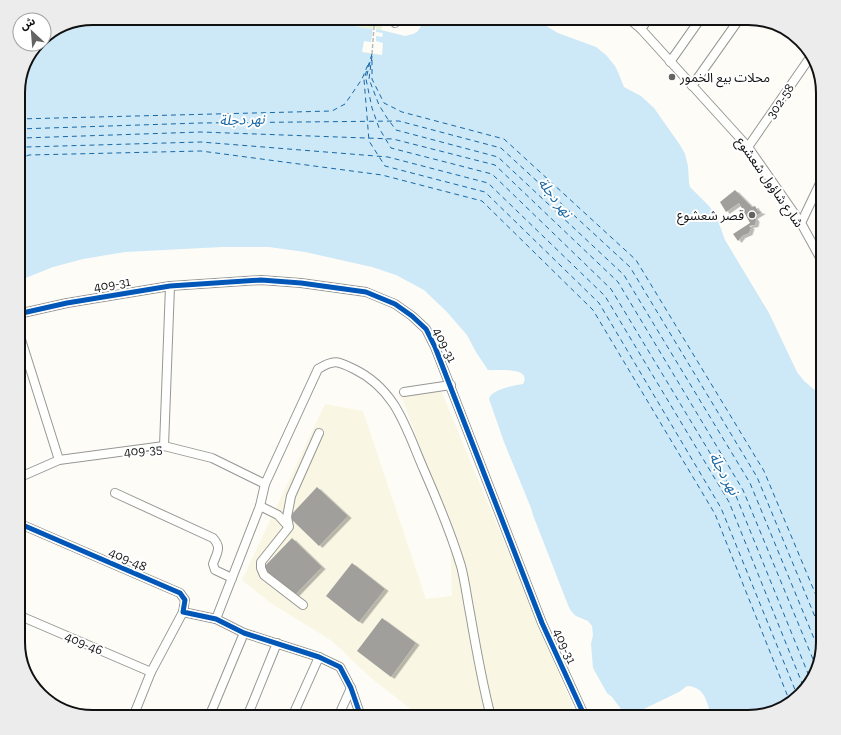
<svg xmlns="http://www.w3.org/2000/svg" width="841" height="735" font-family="'Zilla Slab','Noto Sans Arabic',serif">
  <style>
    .farmland { fill: #f9f7e4 }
    .green { fill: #e7f3d7 }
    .water { fill: #cde8f7 }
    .pier { fill: #fdfcf7 }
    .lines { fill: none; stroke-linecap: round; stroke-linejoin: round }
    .ferry { stroke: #1768a6; stroke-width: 1; stroke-dasharray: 5 4; stroke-linecap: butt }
    .building { fill: #a19f9c; filter: url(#shadow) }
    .minor-casing { stroke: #979795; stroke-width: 10 }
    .path { stroke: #b9b9b8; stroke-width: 1.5; stroke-dasharray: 4 2; stroke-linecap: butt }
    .minor { stroke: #fffffe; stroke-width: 8 }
    .cycleway-casing { stroke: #fff; stroke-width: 8 }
    .cycleway { stroke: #0057b8; stroke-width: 5 }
    .poi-dot { fill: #646362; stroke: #fff; stroke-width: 1.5 }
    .labels { text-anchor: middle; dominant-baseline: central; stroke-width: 4; stroke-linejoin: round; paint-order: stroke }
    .poi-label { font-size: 13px; fill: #111; stroke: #fff; text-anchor: start }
    .street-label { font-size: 13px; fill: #111; stroke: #fff }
    .water-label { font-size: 14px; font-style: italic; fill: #1768a6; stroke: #fff }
    .rim { fill: none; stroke: #111; stroke-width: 2 }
  </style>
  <defs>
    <filter id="shadow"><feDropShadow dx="3.5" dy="2" stdDeviation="0" flood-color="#0004"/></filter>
  </defs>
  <rect width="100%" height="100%" fill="#fdfcf7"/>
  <polygon class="farmland" points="440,388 577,717 421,717 371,678 332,641 269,602 242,580 325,404 363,411 426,599 452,596 450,530 401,395"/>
  <polygon class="green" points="316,18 384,18 381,30 364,28"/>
  <path class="water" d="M94 18H316L364 28 381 30 405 36 413 34 417 32 420 28 424 18H463L491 24 497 23 502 18H533L558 33 596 47 606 55 615 66 618 72 624 87 641 96 654 108 680 145 685 154 688 166 689 183 690 187 709 206 716 215 725 240 769 313 797 372 804 381 823 397V646L801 695 777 711 747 717H712C706 702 706 687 687 686L679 692 627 717 612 697 607 693 593 668 591 644 593 635 592 626 588 621 576 616 571 611 568 605 533 515 531 508 504 442 489 399C490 390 514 385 523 384 533 366 496 371 488 370L476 352 467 335 447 312 424 290 396 275 372 267 305 252 269 247H222L125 252 83 259 53 267 18 281V88L26 60 38 44H44V37Z"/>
  <polygon class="pier" points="373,27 376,27 376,32 383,33 382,37 376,36 376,41 383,43 382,55 362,52 364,41 371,42"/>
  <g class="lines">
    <g class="ferry">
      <polyline points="372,54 364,79 369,141 385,166 485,192 599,303 721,508 798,697"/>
      <polyline points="372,56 369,79 379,105 387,118 396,130 498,157 624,275 750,483 820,653"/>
      <polyline points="372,60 372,79 384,103 402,112 504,139 636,260 764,471 823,612"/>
      <polyline points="370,62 366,79 372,108 379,128 391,148 492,174 611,289 736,496 809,676"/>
      <polyline points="18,119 332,111 345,104 362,79 369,62"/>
      <polyline points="18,129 200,123 399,121 501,148 630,267 757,477 823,636"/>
      <polyline points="18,139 23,138 201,132 393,139 495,165 618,282 743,490 815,664"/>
      <polyline points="18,150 26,147 201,142 388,157 488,183 605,296 729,502 804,688"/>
      <polyline points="18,159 29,155 201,151 382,175 482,201 593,310 715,514 790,702"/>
    </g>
  </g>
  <g class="building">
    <polygon points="735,190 752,207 755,206 758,211 762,212 754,217 756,220 755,225 749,226 751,227 749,233 742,236 738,241 733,234 750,223 739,203 726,212 720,202"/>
    <polygon points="317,487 348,516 319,546 289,517"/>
    <polygon points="292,538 322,567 293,597 263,568"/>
    <polygon points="352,563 385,589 359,622 326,596"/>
    <polygon points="382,618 416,643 391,677 357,651"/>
  </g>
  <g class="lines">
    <defs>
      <g id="minor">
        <polyline points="628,18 641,29 748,147 801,223 823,263"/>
        <polyline points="395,23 397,18"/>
        <polyline points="641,29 649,18"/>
        <polyline points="670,62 701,18"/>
        <polyline points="692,86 740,18"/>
        <polyline points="748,147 811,56"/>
        <polyline points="801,223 823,177"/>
        <polyline points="18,314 67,303 170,286 261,280 301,283 366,292 395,304 412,316 426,329 435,347 542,623 585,717"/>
        <polyline points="18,330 59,460"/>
        <polyline points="404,392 451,385"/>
        <polyline points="164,446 170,286"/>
        <polyline points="18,478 59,460 164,446 212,458 265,484"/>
        <path d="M115 493 213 538C222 548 217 552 213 564L215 570 232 578"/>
        <polyline points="260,506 278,515 288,526"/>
        <polyline points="18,523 180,593 185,600 183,612 216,619 244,633 319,657 340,667 351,688 361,717"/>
        <polyline points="303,605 264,575 261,568 261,562 289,527 287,517 291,496 319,433"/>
        <polyline points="18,615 151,672"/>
        <path d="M216 619 260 506 265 484 318 369C334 359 338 361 354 369 397 390 406 429 424 470 438 502 451 533 461 566 465 581 467 598 470 613 476 648 482 683 491 717"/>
        <polyline points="133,717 151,672 183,612"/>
        <polyline points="209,717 244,633"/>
        <polyline points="247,717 277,643"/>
        <polyline points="292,717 319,657"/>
        <polyline points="338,717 351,688"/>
      </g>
    </defs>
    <use href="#minor" class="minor-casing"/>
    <polyline class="path" points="372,54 374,27 376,25 387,24"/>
    <use href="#minor" class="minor"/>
    <defs>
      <g id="cycleway">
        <polyline points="18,314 67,303 170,286 261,280 301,283 366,292 395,304 412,316 426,329 435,347 542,623 585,717"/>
        <polyline points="18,523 180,593 185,600 183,612 216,619 244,633 319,657 340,667 351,688 361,717"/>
      </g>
    </defs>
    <use href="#cycleway" class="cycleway-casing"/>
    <use href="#cycleway" class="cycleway"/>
  </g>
  <g class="poi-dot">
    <circle cx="672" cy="77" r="4"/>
    <circle cx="752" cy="215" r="4"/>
  </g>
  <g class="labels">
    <g class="poi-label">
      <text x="680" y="77">محلات بيع الخمور</text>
      <text x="744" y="215" text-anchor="end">قصر شعشوع</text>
    </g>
    <g class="street-label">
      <text transform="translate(780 101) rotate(-56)">302-58</text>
      <text transform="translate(770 182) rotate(55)">شارع شاؤول شعشوع</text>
      <text transform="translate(112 284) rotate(-9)">409-31</text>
      <text transform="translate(445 345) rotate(64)">409-31</text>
      <text transform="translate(143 450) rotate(-5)">409-35</text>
      <text transform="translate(128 559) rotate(24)">409-48</text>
      <text transform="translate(84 643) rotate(23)">409-46</text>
      <text transform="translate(565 646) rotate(66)">409-31</text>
    </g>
    <g class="water-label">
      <text transform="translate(242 120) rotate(-2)">نهر دجلة</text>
      <text transform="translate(555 198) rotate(52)">نهر دجلة</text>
      <text transform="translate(724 474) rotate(61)">نهر دجلة</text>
    </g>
  </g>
  <path d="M0 0H841V735H0ZM93 25H748A68 68 0 0 1 816 93V642A68 68 0 0 1 748 710H93A68 68 0 0 1 25 642V93A68 68 0 0 1 93 25Z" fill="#ececec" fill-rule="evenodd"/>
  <path class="rim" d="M93 25H748A68 68 0 0 1 816 93V642A68 68 0 0 1 748 710H93A68 68 0 0 1 25 642V93A68 68 0 0 1 93 25Z"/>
  <g transform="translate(32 32) rotate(334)"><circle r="19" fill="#ffffff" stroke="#a0a0a0"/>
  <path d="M0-3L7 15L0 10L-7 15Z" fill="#646362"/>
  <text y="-6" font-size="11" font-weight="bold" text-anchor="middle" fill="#111111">ش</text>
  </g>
</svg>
